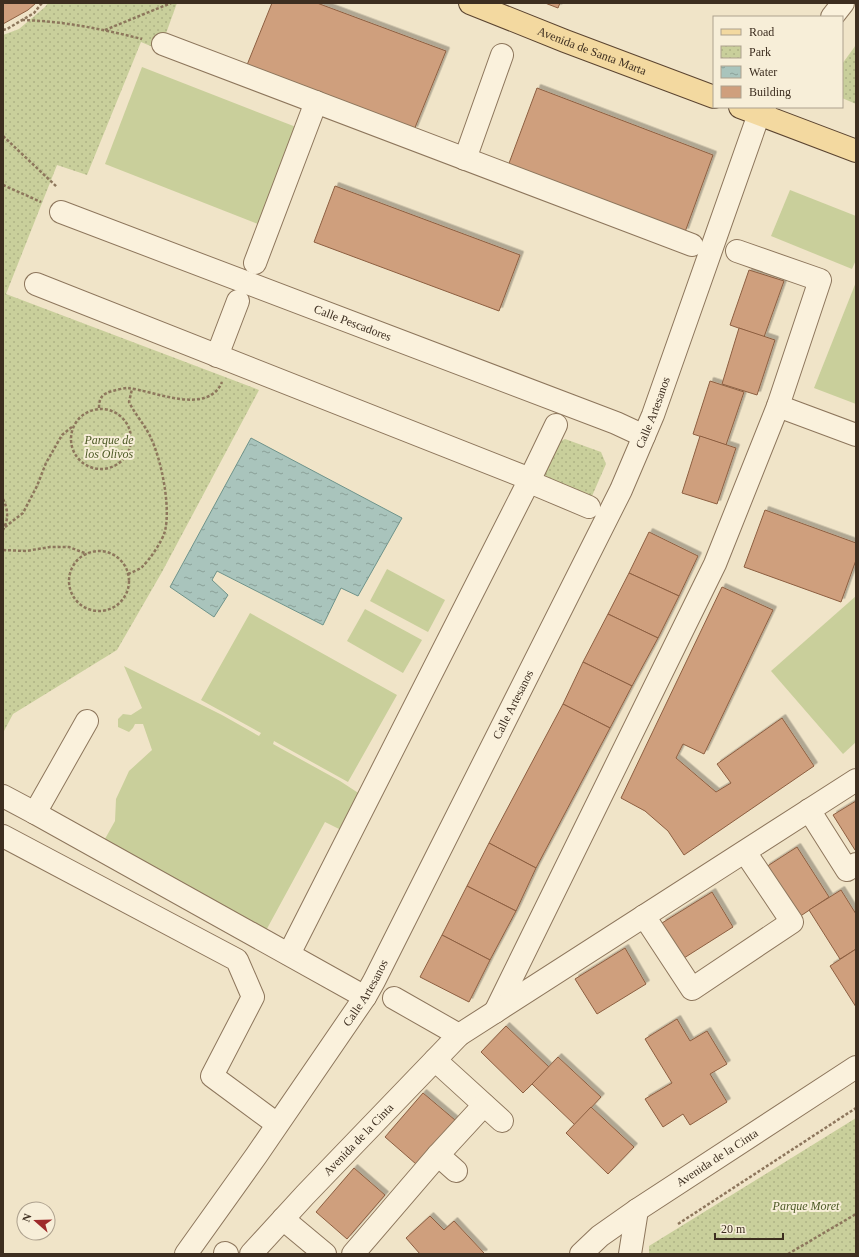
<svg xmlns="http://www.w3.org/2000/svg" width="859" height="1257" font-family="'Times New Roman',serif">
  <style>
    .park { fill: url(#park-dots) }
    .garden { fill: #c9cf9b }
    .water { fill: url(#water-ripples); stroke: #6f938a }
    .building { fill: #cf9f7d; stroke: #8d5f41; filter: url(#shadow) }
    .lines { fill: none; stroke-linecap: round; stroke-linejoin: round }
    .minor-casing { stroke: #8d765c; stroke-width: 24 }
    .major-casing { stroke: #5b4430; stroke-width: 24 }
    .path { stroke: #8d765c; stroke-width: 2.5; stroke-dasharray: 3 2; stroke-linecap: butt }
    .minor { stroke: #faf1dc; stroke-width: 22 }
    .major { stroke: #f3d9a0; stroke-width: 22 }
    .labels { text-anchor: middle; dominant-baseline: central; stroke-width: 4; stroke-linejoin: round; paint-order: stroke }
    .street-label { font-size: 12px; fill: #3d2e20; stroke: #f7eed8 }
    .park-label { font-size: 12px; font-style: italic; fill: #4d5a26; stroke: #f7eed8 }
  </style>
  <defs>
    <pattern id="park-dots" width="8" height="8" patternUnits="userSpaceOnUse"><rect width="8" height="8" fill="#c9cf9b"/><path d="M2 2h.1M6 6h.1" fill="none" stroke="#aeb285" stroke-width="1.8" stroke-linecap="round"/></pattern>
    <pattern id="water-ripples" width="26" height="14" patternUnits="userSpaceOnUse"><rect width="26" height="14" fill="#a9c4bc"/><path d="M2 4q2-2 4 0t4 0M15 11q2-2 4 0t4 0" fill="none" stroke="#8ba098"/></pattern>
    <filter id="shadow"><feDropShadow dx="3.5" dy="-3.5" stdDeviation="0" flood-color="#0004"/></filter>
  </defs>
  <rect width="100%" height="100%" fill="#f0e4c8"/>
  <g class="park">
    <polygon points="48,3 177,3 160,50 141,42 87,175 57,165 6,294 259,390 162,572 117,650 13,714 3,733 3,35 19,29 45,7"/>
    <polygon points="856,45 856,104 842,98 842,64"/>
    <polygon points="565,439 601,452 606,464 592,496 542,479 557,443"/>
    <polygon points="856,1118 856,1254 649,1254 649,1246"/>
  </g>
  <g class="garden">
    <polygon points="142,67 296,127 258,224 105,164"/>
    <polygon points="790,190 856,216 856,260 852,269 771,236"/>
    <polygon points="856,282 856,404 814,388"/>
    <polygon points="387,569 445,600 428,632 370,601"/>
    <polygon points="856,596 856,742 843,754 771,671"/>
    <polygon points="365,609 422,640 403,673 347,641"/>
    <polygon points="250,613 397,695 348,782 274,741 273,744 340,781 366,798 349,834 325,822 263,936 101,846 115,821 116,799 123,784 129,771 152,750 143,724 135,724 133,728 129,732 118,727 118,719 123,714 131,715 142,708 124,666 222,715 259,736 261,733 201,700"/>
  </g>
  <polygon class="water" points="251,438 402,518 358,596 341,588 323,625 217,571 212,580 228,595 214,617 170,587"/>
  <g class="building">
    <polygon points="3,3 36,3 28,10 3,24"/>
    <polygon points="272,3 317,3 446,51 414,130 247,65"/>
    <polygon points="545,3 560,3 558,8"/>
    <polygon points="537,88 713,155 685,232 508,166"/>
    <polygon points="335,186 520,255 499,311 314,242"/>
    <polygon points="749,270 784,281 764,337 730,325"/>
    <polygon points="739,328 775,340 757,395 722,384"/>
    <polygon points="710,381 744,392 726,445 693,434"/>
    <polygon points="700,436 736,448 717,504 682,493"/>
    <polygon points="765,510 856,543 856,560 841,602 744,567"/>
    <polygon points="649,532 698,556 679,596 629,573"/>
    <polygon points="629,573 679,596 658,638 608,614"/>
    <polygon points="722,587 773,610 704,754 683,744 676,758 716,792 731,783 717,764 782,718 814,766 684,855 668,831 645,811 621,798"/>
    <polygon points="608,614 658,638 632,686 583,662"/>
    <polygon points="583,662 632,686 610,728 563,704"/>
    <polygon points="563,704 610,728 536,868 489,843"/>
    <polygon points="856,801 856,849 855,850 833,815"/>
    <polygon points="489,843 536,868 516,911 467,886"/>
    <polygon points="797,847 829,897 799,917 766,867"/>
    <polygon points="467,886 516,911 490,960 442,935"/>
    <polygon points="841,890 856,914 856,949 840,959 809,910"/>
    <polygon points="712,892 733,927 684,958 662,923"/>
    <polygon points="442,935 490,960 469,1002 420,977"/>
    <polygon points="625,948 646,984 597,1014 575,979"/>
    <polygon points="856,949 856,1007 830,966"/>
    <polygon points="677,1019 690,1041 707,1031 727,1064 710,1074 727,1102 690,1125 683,1114 663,1127 645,1099 672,1083 645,1039"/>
    <polygon points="506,1026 549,1067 523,1093 481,1052"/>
    <polygon points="558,1057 601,1097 575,1125 532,1084"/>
    <polygon points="423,1093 455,1120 416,1164 385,1137"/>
    <polygon points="591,1107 634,1147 608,1174 566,1133"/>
    <polygon points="354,1168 385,1195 347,1239 316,1212"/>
    <polygon points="430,1216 444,1230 454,1221 484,1253 483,1254 420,1254 406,1238"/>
  </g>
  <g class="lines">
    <defs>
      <g id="minor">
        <polyline points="832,17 843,3"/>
        <polyline points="163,44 692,245"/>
        <polyline points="465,159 502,55"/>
        <path id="s1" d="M61 212 616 423 644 436"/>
        <polyline points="255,263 316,102"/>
        <polyline points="36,284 530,479 532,483 589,507"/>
        <polyline points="217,356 238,301"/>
        <polyline points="778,406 856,435"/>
        <polyline points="87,721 35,813 365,997"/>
        <polyline points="3,796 35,813"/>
        <polyline points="809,810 847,870 856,864"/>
        <polyline points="3,836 237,960 253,997 212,1076 277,1124"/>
        <polyline points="644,916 692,989 792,922 745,852"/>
        <polyline points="289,954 530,479 556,425"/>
        <polyline points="394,998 459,1035"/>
        <polyline points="495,1012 715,564 778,406 820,280 737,251"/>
        <polyline points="435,1060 502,1121"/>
        <polyline points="456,1171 438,1155 484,1105"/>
        <polyline points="283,1219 325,1254"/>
        <polyline points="225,1253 227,1254"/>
        <path id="s2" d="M186 1254 256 1156 365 997 374 981 621 490 653 415 759 114 765 107"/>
        <path id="s3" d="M251 1254 305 1195 459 1035 856 780"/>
        <polyline points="353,1254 438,1155"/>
        <path id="s4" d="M581 1254 600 1236 637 1210 856 1067"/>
        <polyline points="630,1254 637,1210"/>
      </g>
      <g id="major">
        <path id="s5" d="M470 3 565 41 714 97"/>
        <polyline points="740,107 856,151"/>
      </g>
    </defs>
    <use href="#minor" class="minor-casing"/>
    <use href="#major" class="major-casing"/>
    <g class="path">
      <path d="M22 20C63 21 102 29 142 39"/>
      <polyline points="3,30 7,29 34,13 42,3"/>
      <polyline points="105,30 171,3"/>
      <polyline points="3,136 57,187"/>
      <polyline points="3,185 41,202"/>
      <path d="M99 408C99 398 102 394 112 391 117 390 123 388 128 388 154 391 208 416 222 382"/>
      <circle cx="101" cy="439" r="30"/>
      <path d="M3 499C8 509 9 519 3 530"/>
      <polyline points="5,527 23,513 37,486 46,463 62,435 73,426"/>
      <polyline points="3,550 26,551 50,547 69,547 87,554"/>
      <circle cx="99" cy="581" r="30"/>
      <path d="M128 574C133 572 138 570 142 567 150 559 162 542 165 531 171 506 161 458 150 436 144 424 135 414 129 402L132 389"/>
      <polyline points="678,1224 856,1108"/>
      <polyline points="788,1254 856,1214"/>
    </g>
    <use href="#minor" class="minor"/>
    <use href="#major" class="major"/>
  </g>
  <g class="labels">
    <g class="street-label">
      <text stroke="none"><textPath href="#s5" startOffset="131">Avenida de Santa Marta</textPath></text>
      <text stroke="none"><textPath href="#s1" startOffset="312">Calle Pescadores</textPath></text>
      <text stroke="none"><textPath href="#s2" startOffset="965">Calle Artesanos</textPath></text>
      <text stroke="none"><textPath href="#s2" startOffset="641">Calle Artesanos</textPath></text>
      <text stroke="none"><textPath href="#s2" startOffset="317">Calle Artesanos</textPath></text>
      <text stroke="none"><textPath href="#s3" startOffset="157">Avenida de la Cinta</textPath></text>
      <text stroke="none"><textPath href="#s4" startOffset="167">Avenida de la Cinta</textPath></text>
    </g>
    <g class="park-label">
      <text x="109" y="440">Parque de<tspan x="109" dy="14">los Olivos</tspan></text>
      <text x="806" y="1206">Parque Moret</text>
    </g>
  </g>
  <rect width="859" height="1257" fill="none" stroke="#3d2e20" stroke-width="8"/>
  <rect x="713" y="16" width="130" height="92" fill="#f7eed8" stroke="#ada18e"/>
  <rect x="721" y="29" width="20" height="6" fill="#f3d9a0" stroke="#ada18e"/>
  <text x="749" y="36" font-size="12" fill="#3d2e20">Road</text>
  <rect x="721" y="46" width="20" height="12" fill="url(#park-dots)" stroke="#ada18e"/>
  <text x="749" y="56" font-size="12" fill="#3d2e20">Park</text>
  <rect x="721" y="66" width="20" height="12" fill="url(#water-ripples)" stroke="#ada18e"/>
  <text x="749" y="76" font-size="12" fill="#3d2e20">Water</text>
  <rect x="721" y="86" width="20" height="12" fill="#cf9f7d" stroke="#ada18e"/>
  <text x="749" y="96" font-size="12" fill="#3d2e20">Building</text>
  <g transform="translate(36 1221) rotate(290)"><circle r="19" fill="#f7eed8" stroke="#ada18e"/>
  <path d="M0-3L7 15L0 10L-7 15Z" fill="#9e2a2b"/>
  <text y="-6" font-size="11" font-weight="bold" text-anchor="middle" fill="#3d2e20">N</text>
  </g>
  <path d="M715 1233v6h68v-6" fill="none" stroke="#3d2e20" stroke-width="2"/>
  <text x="721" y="1233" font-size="12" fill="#3d2e20" stroke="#f7eed8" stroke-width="3" paint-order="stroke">20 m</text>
</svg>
